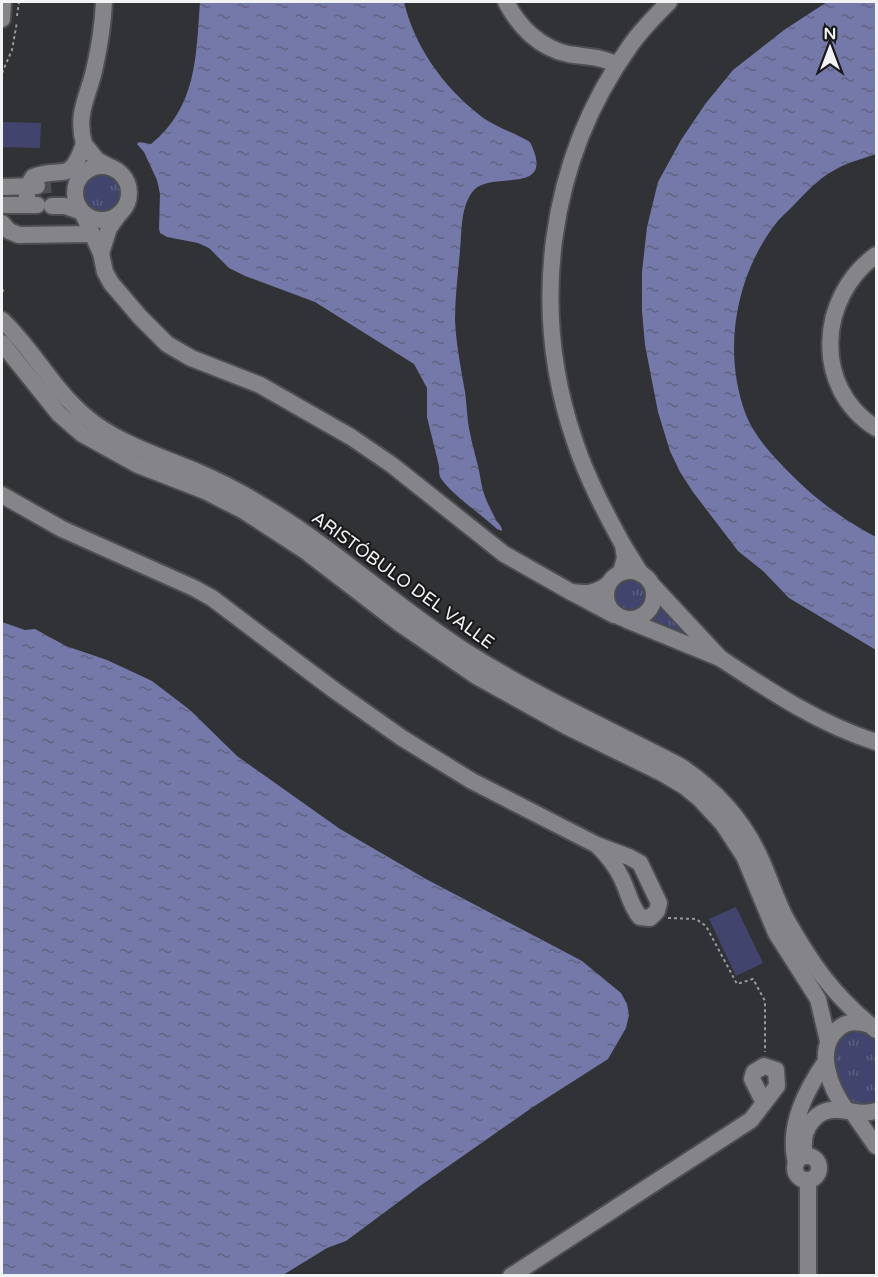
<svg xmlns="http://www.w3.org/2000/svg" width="878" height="1277" font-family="'Varela Round',sans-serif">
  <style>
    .grass { fill: url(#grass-tufts) }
    .pitch { fill: #41456d }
    .water { fill: url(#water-ripples) }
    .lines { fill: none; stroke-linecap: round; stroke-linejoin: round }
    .minor-tunnel { stroke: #4e4f52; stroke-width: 16; stroke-dasharray: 16 8; stroke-linecap: butt }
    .minor-casing { stroke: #4d4e51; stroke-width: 20 }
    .path { stroke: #999a9d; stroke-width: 2; stroke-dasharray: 3 3; stroke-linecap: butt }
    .minor { stroke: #848489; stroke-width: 16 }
    .labels { text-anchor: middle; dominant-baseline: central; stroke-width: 4.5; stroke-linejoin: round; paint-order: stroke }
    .street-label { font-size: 18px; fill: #f2f3f5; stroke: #1a1a1b }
  </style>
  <defs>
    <pattern id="grass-tufts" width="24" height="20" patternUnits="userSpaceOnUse" patternTransform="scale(1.5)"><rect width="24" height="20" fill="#41456d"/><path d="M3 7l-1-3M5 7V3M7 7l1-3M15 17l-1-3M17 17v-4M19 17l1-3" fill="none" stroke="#5d6082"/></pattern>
    <pattern id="water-ripples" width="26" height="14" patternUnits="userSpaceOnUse" patternTransform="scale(1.5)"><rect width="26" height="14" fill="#7479aa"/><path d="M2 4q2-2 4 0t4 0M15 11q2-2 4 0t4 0" fill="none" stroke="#61637f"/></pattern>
  </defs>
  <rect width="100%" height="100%" fill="#313235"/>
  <g class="grass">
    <circle cx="104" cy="194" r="21"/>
    <circle cx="632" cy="598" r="18"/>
    <polygon points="660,603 702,644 645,622 654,615"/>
    <path d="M863 1031 876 1039V1105L854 1106C832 1084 817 1034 863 1031Z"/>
  </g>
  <g class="pitch">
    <polygon points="2,122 41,123 40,148 2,147"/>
    <polygon points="736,907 763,963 736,976 709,919"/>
  </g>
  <g class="water">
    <path d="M200 2H404C414 45 442 85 477 113 492 126 513 132 530 142 557 197 493 170 474 190 460 206 462 232 460 251 458 274 455 297 455 320 456 344 461 368 465 392 467 406 467 420 470 433 473 450 479 465 481 482 483 495 490 508 496 520 499 524 502 526 502 531L497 529C480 513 457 499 442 480 439 476 439 472 439 466L427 417V388L414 364 315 302 245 276 229 268 209 248 198 243 167 237 160 233 159 229 160 194 157 180 144 152 137 144 139 142 151 144C197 107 196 56 200 2Z"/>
    <path d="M827 2H876V154C865 158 853 161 842 166 821 176 809 189 793 206 788 211 782 216 777 222 735 275 722 352 746 415 753 433 767 449 780 463 811 496 837 516 876 537V650L789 598 763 571 738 551 693 492 680 472 670 451 658 412 645 345 642 311V272L647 227 658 182 681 140 706 103 733 70 784 30Z"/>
    <polygon points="2,622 25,630 35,629 66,646 107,660 152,681 190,710 237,756 340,829 426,879 582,961 621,993 627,1004 629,1015 626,1028 608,1059 533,1107 420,1186 346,1241 327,1248 283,1275 2,1275"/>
  </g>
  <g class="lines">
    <polyline class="minor-tunnel" points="37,186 51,185"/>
    <defs>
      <g id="minor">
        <path d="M506 2C519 27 540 48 568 54 586 57 601 56 617 65"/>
        <polyline points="2,19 3,2"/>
        <path d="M84 144C76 114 87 99 94 71 99 49 103 24 104 2"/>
        <circle cx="102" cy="193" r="27"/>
        <polyline points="2,187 37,186"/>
        <polyline points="2,205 37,205"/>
        <path d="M27 205V187L33 177C63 165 69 186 84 144L97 160 110 167"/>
        <polyline points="52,206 65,206 82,212 101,253 109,228 119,214"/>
        <polyline points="2,223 9,231 19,235 92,234"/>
        <polyline points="101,253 105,272 111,283 140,317 167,344 191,358 260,385 351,437 392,465 504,554 571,592"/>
        <path d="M876 255C818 297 812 388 876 428"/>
        <path d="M2 320C33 349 52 388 85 416 116 443 160 456 198 472 219 481 239 491 258 503 333 546 395 607 468 653 536 696 609 729 680 766 716 790 745 822 762 862 770 880 776 899 785 917 812 965 833 995 876 1030"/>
        <polyline points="2,343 59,414 82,434 138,465 205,491 244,511 304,550 399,623 476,676 568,727 662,773 684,786 700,799 723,824 744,856 776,933 818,999 828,1041"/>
        <path d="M2 495 62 529 194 588 212 598 334 690 402 738 472 781 597 845 629 857 640 863 659 903 657 911 650 918 640 917C630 906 628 890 621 877 615 864 607 855 597 845"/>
        <path d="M623 545C605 512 587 478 575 442 529 309 548 161 630 46 641 30 655 16 669 2"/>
        <circle cx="630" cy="595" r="24"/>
        <polyline points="621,572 625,558 623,545 641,574"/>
        <path d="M607 585C595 594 586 594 571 592L614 615"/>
        <polyline points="627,620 720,658 653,586"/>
        <path d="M720 658C770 691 819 724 876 742"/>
        <path d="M847 1111C831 1090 813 1049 839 1028 849 1020 859 1022 870 1025"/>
        <polyline points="853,1113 876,1146"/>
        <path d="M804 1149C802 1128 816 1108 839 1110 856 1111 858 1115 876 1111"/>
        <circle cx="807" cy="1168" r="12"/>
        <path d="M796 1163C787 1126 806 1090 826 1061"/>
        <polyline points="511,1276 751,1120 777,1086 776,1070 764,1066 754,1072 752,1079 764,1103"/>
        <polyline points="808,1276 808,1180"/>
      </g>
    </defs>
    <use href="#minor" class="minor-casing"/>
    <g class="path">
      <polyline points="17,16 19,2"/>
      <polyline points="2,73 12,50 17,22"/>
      <polyline points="2,289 4,292"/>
      <polyline points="668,918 696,919 706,926 737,984 753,979 765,1001 765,1052"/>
    </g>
    <use href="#minor" class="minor"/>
  </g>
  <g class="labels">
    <g class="street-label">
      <text transform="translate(403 580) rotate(36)">ARISTÓBULO DEL VALLE</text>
    </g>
  </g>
  <rect width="878" height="1277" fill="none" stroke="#f2f3f5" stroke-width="6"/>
  <g transform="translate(830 48)" stroke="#1a1a1b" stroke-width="4.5" paint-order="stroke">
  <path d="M0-4.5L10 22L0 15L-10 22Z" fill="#f2f3f5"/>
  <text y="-9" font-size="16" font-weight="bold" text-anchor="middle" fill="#f2f3f5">N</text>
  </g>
</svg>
